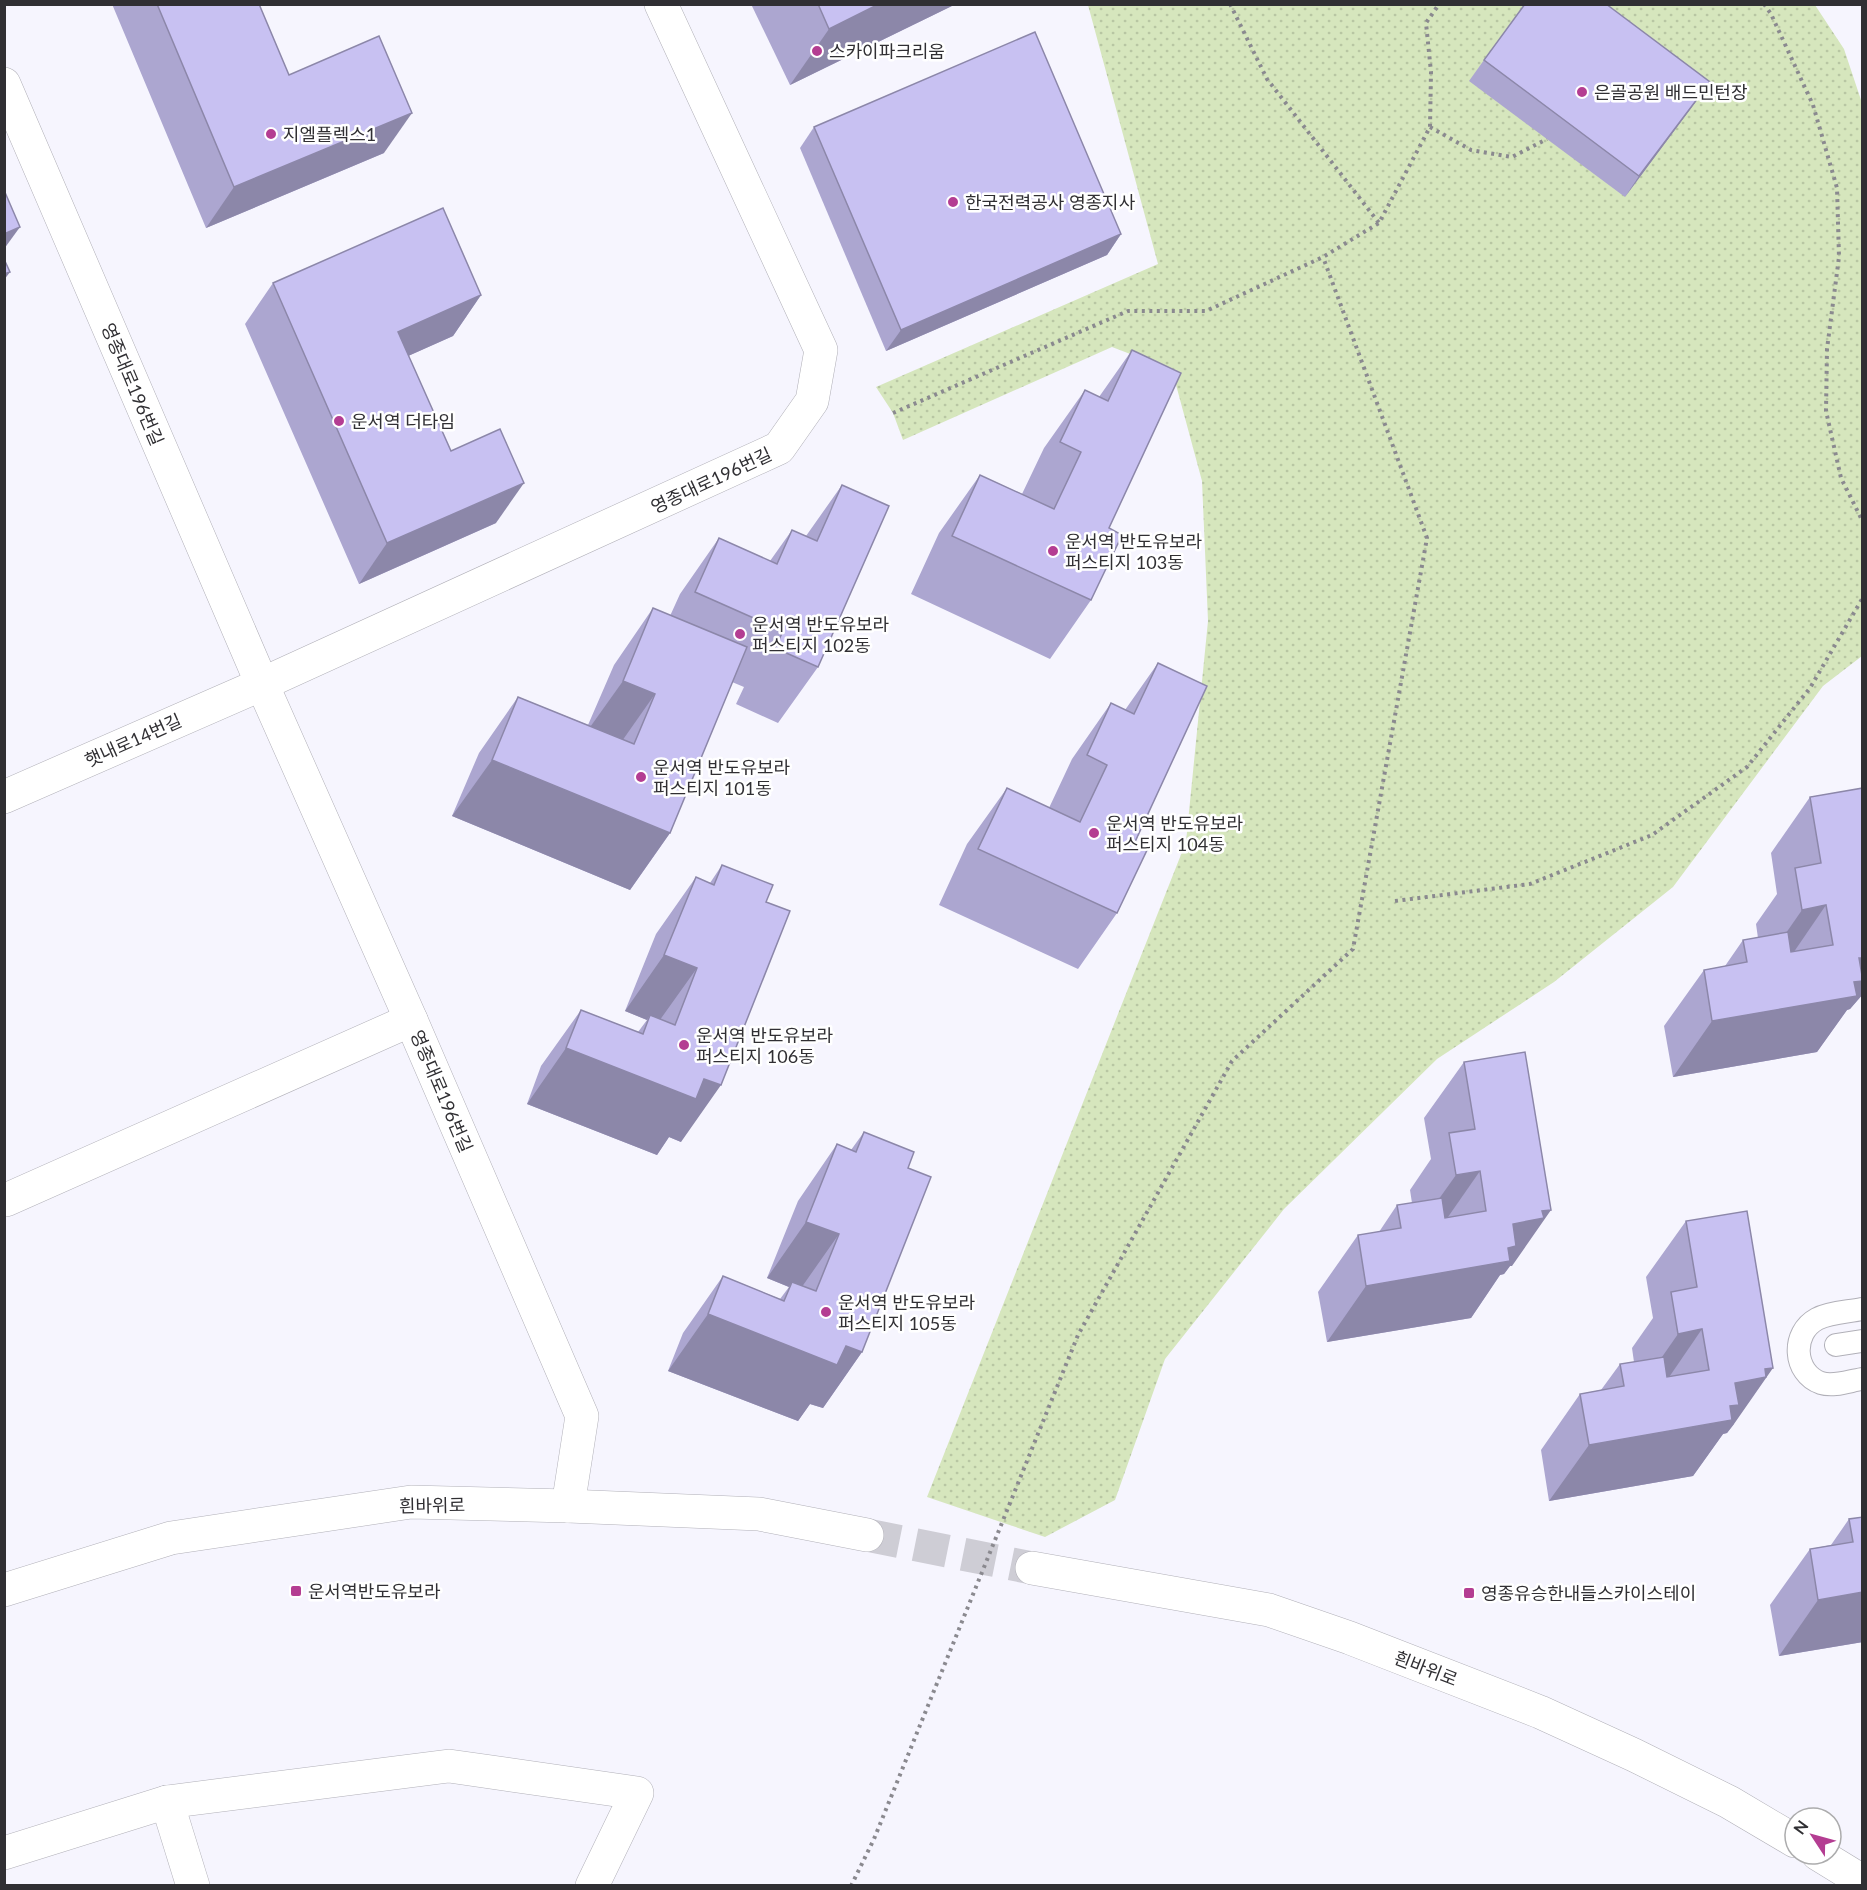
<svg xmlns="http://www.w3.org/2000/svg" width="1867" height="1890" font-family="Lato,'Noto Sans KR',sans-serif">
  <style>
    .park { fill: url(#park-dots) }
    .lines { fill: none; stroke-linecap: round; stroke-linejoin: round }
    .tertiary-tunnel { stroke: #cecdd5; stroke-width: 33; stroke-dasharray: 33 16; stroke-linecap: butt }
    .service-casing { stroke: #b1b0b8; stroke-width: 24 }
    .minor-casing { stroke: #b1b0b8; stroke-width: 34 }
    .tertiary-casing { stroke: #b1b0b8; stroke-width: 34 }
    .path { stroke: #8a898f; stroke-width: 4; stroke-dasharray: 3 4.5; stroke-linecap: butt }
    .service { stroke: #fff; stroke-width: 22 }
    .minor { stroke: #fff; stroke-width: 33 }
    .tertiary { stroke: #fff; stroke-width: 33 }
    .wall { fill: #aca6d0 }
    .shaded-wall { fill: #8c87a9 }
    .building { fill: #c8c1f2; stroke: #8c87a9; stroke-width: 1.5 }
    .poi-dot { fill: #b43d92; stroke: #fff; stroke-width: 2 }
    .labels { text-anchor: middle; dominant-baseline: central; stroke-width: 5; stroke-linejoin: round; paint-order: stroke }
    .poi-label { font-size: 18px; fill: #302f33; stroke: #fff; text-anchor: start }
    .street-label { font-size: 18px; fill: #302f33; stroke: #fff }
  </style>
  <defs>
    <pattern id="park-dots" width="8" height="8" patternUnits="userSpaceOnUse" patternTransform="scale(1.5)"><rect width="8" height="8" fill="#d6e6bd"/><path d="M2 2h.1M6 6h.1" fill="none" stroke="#b8c6a3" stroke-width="1.8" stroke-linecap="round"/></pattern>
  </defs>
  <rect width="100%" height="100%" fill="#f6f5fe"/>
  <polygon class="park" points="1088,5 1815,5 1844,49 1862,103 1862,656 1823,686 1673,887 1554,982 1437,1059 1284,1209 1165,1359 1115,1500 1045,1537 927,1497 1186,842 1208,621 1202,481 1172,370 1112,347 903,440 893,413 876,387 1158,264"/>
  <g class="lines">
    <polyline class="tertiary-tunnel" points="867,1535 1032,1568"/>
    <defs>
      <g id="service">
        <path d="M1862 1309C1848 1312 1830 1312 1817 1319 1791 1333 1793 1373 1821 1383 1834 1387 1849 1381 1862 1379"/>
        <polyline points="1836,1345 1862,1341"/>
      </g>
      <g id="minor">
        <polyline points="4,84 262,684 411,1020 582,1416 568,1506"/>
        <polyline points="4,797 262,684 779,448 812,401 821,350 661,4"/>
        <polyline points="4,1198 6,1200 411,1020"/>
        <polyline points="167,1802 193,1886"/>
        <polyline points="4,1853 167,1802 449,1766 637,1793 592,1886"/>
      </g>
      <g id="tertiary">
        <polyline points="1032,1568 1269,1610 1350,1638 1540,1712 1634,1755 1729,1802 1795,1841"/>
        <polyline points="4,1590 171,1538 411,1502 568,1506 759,1514 867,1535"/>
        <polyline points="1818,1854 1862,1881"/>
      </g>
    </defs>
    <use href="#service" class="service-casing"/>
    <use href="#minor" class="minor-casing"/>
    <use href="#tertiary" class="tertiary-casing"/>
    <g class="path">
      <polyline points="1230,4 1267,79 1379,223"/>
      <polyline points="1764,4 1771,14 1813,105 1837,188 1839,257 1827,349 1826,411 1841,478 1862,520"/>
      <polyline points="1430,127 1471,150 1512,157 1547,139"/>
      <polyline points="893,413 1128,311 1206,311 1323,257 1379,223 1430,127 1431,72 1426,23 1439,4"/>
      <polyline points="1395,901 1530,884 1652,835 1747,767 1810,688 1862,599"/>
      <polyline points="851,1886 874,1839 1078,1335 1232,1061 1353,949 1427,538 1323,257"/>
    </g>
    <use href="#service" class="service"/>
    <use href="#minor" class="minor"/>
    <use href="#tertiary" class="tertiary"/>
  </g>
  <g class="wall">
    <polygon points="112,4 259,4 289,75 384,153 206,228"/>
    <polygon points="751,4 956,4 790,85"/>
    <polygon points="1484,60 1710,82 1625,197 1469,81"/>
    <polygon points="814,127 1121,234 1107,255 886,351 800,148"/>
    <polygon points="273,283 481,295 453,336 408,356 451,451 496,523 359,584 245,324"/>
    <polygon points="1132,350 1109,528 1091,600 1050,659 911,594 939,533 980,475 1022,494 1044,448 1085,390 1099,397"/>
    <polygon points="842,485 818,667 778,723 736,704 744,687 732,682 670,833 630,890 452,816 479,753 518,697 588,725 614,665 653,608 670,616 680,594 719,538 770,561 792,530 806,536"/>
    <polygon points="1158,663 1135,842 1117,913 1078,969 939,905 967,844 1007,788 1049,808 1072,759 1111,703 1125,710"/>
    <polygon points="1863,788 1863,994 1850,1009 1847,1010 1817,1052 1673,1077 1664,1026 1704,970 1725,966 1743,940 1758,938 1756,924 1777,894 1771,853 1810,797"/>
    <polygon points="722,865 681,1142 669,1137 657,1155 527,1104 541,1066 581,1010 638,1032 647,1020 625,1011 656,934 696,877 710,883"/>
    <polygon points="1464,1062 1512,1266 1510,1266 1504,1274 1500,1275 1471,1318 1327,1342 1318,1292 1358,1235 1379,1232 1397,1205 1412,1203 1410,1190 1431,1159 1424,1118"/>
    <polygon points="864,1132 908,1168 862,1352 823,1408 810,1404 798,1421 668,1371 683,1333 723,1276 780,1299 789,1287 767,1278 798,1201 837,1144 851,1150"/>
    <polygon points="1686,1221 1734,1424 1727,1433 1723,1434 1693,1476 1549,1501 1541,1450 1580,1394 1601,1390 1620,1364 1634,1362 1632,1348 1653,1318 1646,1277"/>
    <polygon points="1863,1517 1863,1642 1779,1656 1770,1605 1810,1549 1831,1545 1849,1519"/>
  </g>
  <g class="shaded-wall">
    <polygon points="879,4 956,4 790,85 829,29"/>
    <polygon points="1710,82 1695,103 1625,197 1639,176"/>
    <polygon points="412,113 384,153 206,228 234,187"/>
    <polygon points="20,227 4,249 4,234"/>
    <polygon points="1121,234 1107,255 886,351 901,330"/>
    <polygon points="10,272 4,280 4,274"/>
    <polygon points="481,295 453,336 370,373 398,332"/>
    <polygon points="524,483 496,523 359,584 387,543"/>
    <polygon points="623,681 655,694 615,751 583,737"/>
    <polygon points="492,760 670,833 630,890 452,816"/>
    <polygon points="1826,905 1787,962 1763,966 1802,910"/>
    <polygon points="664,955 697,968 657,1024 650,1015 647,1020 625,1011"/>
    <polygon points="1859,958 1863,958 1863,994 1850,1009 1847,1010 1817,1052 1673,1077 1712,1021"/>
    <polygon points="566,1048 704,1079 721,1085 681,1142 669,1137 657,1155 527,1104"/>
    <polygon points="1480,1171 1441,1227 1416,1231 1456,1175"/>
    <polygon points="1551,1210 1512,1266 1510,1266 1504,1274 1500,1275 1471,1318 1327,1342 1366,1286 1542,1211"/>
    <polygon points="806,1222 839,1234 799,1291 792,1282 789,1287 767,1278"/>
    <polygon points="708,1314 846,1346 862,1352 823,1408 810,1404 798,1421 668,1371"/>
    <polygon points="1702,1329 1663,1386 1639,1390 1678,1334"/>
    <polygon points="1773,1368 1734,1424 1727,1433 1723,1434 1693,1476 1549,1501 1589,1445 1765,1369"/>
    <polygon points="1863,1592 1863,1642 1779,1656 1818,1600"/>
  </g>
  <g class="building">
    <polygon points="157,4 259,4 289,75 379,36 412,113 234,187"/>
    <polygon points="818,4 879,4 829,29"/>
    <polygon points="1525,4 1606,4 1710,82 1639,176 1484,60"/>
    <polygon points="1035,32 1121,234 901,330 814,127"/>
    <polygon points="4,190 20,227 4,234"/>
    <polygon points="443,208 481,295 398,332 451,451 500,429 524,483 387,543 273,283"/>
    <polygon points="4,259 10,272 4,274"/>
    <polygon points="1132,350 1181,373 1109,528 1122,535 1091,600 952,536 980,475 1054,509 1081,452 1060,442 1085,390 1108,401"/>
    <polygon points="842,485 889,506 818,667 775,648 783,631 695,592 719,538 777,564 792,530 817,541"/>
    <polygon points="653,608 747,647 670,833 492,760 518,697 634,744 655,694 623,681"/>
    <polygon points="1158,663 1207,686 1135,842 1148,848 1117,913 978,849 1007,788 1080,822 1107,765 1087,755 1111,703 1134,714"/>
    <polygon points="1863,788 1863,958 1859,958 1863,981 1854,982 1857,996 1712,1021 1704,970 1747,962 1743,940 1788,932 1791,952 1833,945 1826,905 1802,910 1795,868 1821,863 1810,797"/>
    <polygon points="722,865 773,885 766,902 790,911 721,1085 704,1079 696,1099 566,1048 581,1010 643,1034 650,1015 675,1025 697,968 664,955 696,877 714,885"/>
    <polygon points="1525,1052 1551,1210 1542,1211 1544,1218 1513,1224 1516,1246 1508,1248 1510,1261 1366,1286 1358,1235 1401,1228 1397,1205 1442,1198 1445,1218 1486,1211 1480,1171 1456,1175 1449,1133 1475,1129 1464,1062"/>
    <polygon points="864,1132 914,1152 908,1168 931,1177 862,1352 846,1346 837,1365 708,1314 723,1276 784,1301 792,1282 816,1291 839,1234 806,1222 837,1144 856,1152"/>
    <polygon points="1747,1211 1773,1368 1765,1369 1766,1377 1735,1383 1739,1405 1730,1406 1732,1420 1589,1445 1580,1394 1624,1386 1620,1364 1664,1357 1667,1377 1709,1370 1702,1329 1678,1334 1671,1292 1697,1287 1686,1221"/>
    <polygon points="1863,1517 1863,1592 1818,1600 1810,1549 1853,1542 1849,1519"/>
  </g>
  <g class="poi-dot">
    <circle cx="817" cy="51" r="6"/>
    <circle cx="1582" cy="92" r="6"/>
    <circle cx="271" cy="134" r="6"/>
    <circle cx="953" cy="202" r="6"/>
    <circle cx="339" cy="421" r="6"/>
    <circle cx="1053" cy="551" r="6"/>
    <circle cx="740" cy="634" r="6"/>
    <circle cx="641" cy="777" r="6"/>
    <circle cx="1094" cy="833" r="6"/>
    <circle cx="684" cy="1045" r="6"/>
    <circle cx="826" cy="1312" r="6"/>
    <rect x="290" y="1585" width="12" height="12" rx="3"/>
    <rect x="1463" y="1587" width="12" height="12" rx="3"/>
  </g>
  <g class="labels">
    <g class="poi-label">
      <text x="829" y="51">스카이파크리움</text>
      <text x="1594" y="92">은골공원 배드민턴장</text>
      <text x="283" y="134">지엘플렉스1</text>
      <text x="965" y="202">한국전력공사 영종지사</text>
      <text x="351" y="421">운서역 더타임</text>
      <text x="1065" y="541">운서역 반도유보라<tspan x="1065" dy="21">퍼스티지 103동</tspan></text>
      <text x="752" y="624">운서역 반도유보라<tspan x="752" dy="21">퍼스티지 102동</tspan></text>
      <text x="653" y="767">운서역 반도유보라<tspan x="653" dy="21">퍼스티지 101동</tspan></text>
      <text x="1106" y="823">운서역 반도유보라<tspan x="1106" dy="21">퍼스티지 104동</tspan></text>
      <text x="696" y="1035">운서역 반도유보라<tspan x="696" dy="21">퍼스티지 106동</tspan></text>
      <text x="838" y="1302">운서역 반도유보라<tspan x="838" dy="21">퍼스티지 105동</tspan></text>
      <text x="308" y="1591">운서역반도유보라</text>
      <text x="1481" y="1593">영종유승한내들스카이스테이</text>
    </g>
    <g class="street-label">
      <text transform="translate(133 384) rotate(67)">영종대로196번길</text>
      <text transform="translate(711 480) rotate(-25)">영종대로196번길</text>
      <text transform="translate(133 740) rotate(-24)">햇내로14번길</text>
      <text transform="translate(442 1091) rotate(67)">영종대로196번길</text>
      <text transform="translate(432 1505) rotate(-1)">흰바위로</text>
      <text transform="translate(1426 1668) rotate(21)">흰바위로</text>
    </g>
  </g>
  <rect width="1867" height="1890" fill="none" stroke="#302f33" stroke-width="12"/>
  <g transform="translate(1813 1836) rotate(306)"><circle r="28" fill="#ffffff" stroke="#acacad" stroke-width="1.5"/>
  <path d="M0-4.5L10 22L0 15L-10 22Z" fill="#b43d92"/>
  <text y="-9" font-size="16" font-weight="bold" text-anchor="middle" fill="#302f33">N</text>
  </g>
</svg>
